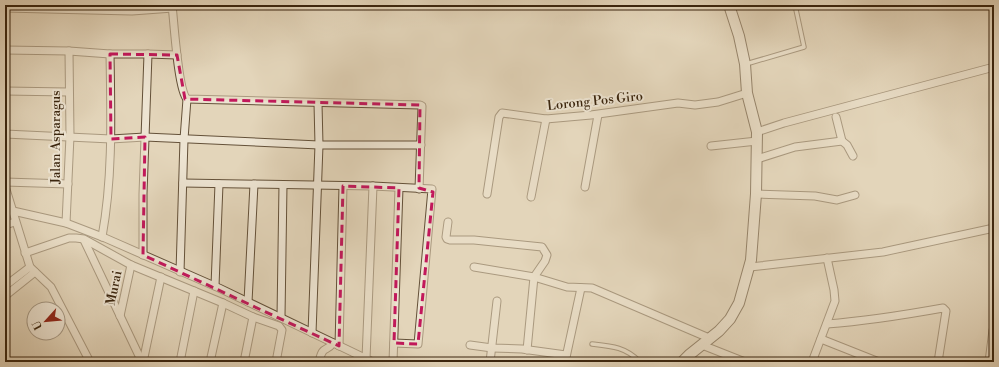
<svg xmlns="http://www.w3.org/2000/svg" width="999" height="367" font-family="'Libre Bodoni',serif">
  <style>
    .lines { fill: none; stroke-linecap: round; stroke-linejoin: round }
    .lane-casing { stroke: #645139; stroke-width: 5.5 }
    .street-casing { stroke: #645139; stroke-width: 9 }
    .secondary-casing { stroke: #3a250e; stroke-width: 12 }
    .lane { stroke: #ede4d2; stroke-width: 3.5 }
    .street { stroke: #ede4d2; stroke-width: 7 }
    .secondary { stroke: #ede4d2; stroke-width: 10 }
    .marked { fill: none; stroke: #c2185b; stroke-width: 3; stroke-dasharray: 8 5; stroke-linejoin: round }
    .labels { text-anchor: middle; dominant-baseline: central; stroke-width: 4; stroke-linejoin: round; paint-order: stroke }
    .street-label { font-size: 13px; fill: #3a250e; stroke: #ede4d2 }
  </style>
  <rect width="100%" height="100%" fill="#e3d5ba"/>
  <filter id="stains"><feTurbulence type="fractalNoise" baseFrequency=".005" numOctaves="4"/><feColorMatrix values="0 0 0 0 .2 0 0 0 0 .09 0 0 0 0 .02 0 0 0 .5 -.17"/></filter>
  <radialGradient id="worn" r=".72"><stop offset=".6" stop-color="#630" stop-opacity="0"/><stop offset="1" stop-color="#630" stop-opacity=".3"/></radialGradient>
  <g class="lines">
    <defs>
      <g id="lane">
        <polyline points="746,64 804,47 795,5"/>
        <path d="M592 344C611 346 626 347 640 362"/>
      </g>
      <g id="street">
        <path d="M172 5C174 21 178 91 187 99L420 105 422 106 419 189"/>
        <polyline points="5,8 132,11 173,8"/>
        <polyline points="5,50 69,51 110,54 148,54 177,55"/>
        <polyline points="5,91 68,92"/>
        <polyline points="836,117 842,141"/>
        <polyline points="757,132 784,123 994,67"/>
        <polyline points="5,134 111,139 145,137 319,145 421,145"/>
        <polyline points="711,146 757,141"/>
        <polyline points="757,159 795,147 842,141 847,145 853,156"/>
        <polyline points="5,182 68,184"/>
        <polyline points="183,183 373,186 432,189 418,344 394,343"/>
        <polyline points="5,186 30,267 51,287 90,362"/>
        <polyline points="585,187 598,115"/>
        <polyline points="487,194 499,117 502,113 546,119 591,115 678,103 695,105 718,102 747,93"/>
        <polyline points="756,194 815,196 837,200 855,195"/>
        <polyline points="531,197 546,119"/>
        <polyline points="13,211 66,223 105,238 219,288 373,362"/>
        <polyline points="448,222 446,237 447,239 450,240 474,240 542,247 547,255 545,261 534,277 527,350"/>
        <polyline points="66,223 70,136 69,51"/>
        <polyline points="5,225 15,222"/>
        <path d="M102 237C113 177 111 115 110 54"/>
        <polyline points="84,240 142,362"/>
        <polyline points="25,253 69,238 76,238 84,239 131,265 223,303 253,317 279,326 282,330 276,362"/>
        <polyline points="143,255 143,194 148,54"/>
        <polyline points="474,267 534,277 567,287 592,288 709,338"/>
        <polyline points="750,267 883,252 994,228"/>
        <polyline points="180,272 184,139 187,99"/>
        <polyline points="5,286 30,267"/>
        <polyline points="215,286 219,184"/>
        <polyline points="5,296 35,272"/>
        <polyline points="248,302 254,184"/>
        <polyline points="120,316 131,265"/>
        <polyline points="281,317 283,185"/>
        <path d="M827 324C866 321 904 315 943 308L946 311 938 362"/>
        <polyline points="312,333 319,145 318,103"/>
        <polyline points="821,339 879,362"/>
        <polyline points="470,345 492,348 522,349 566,355"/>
        <polyline points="702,345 745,362"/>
        <polyline points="339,346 343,186"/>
        <polyline points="366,359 373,186"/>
        <polyline points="143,362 161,277"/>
        <polyline points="180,362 194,291"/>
        <polyline points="210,362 223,303"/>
        <polyline points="244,362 253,317"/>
        <path d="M319 362C323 344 326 353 333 343"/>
        <polyline points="393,362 399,188"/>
        <polyline points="490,362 497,301"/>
        <polyline points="565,362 581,288"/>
        <polyline points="812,362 835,301 834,290 827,258"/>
        <polyline points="989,362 993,330"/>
      </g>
      <polyline id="secondary" points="682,362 689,355 719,331 730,319 739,303 751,260 756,194 757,132 747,93 745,64 739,36 729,5"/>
    </defs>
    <use href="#lane" class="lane-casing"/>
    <use href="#street" class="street-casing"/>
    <use href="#secondary" class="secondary-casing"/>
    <use href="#lane" class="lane"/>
    <use href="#street" class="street"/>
    <use href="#secondary" class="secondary"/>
  </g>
  <path d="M0 0H999V367H0ZM110 54 177 55 185 99 420 105 419 188 433 192 418 344 394 343 399 188 343 186 339 346 143 255 145 137 111 139Z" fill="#e3d5ba" fill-opacity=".55" fill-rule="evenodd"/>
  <path class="marked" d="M110 54 177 55 185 99 420 105 419 188 433 192 418 344 394 343 399 188 343 186 339 346 143 255 145 137 111 139Z"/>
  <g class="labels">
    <g class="street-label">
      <text transform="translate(595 101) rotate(-6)">Lorong Pos Giro</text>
      <text transform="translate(56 137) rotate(-90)">Jalan Asparagus</text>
      <text transform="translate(114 288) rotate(-78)">Murai</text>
    </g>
  </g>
  <rect width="999" height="367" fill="none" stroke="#e3d5ba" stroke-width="20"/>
  <rect x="6" y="6" width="987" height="355" fill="none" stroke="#3a250e" stroke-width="2"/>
  <rect x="10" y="10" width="979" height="347" fill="none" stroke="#3a250e"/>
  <g transform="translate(46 321) rotate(243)"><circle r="19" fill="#ede4d2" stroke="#a59884"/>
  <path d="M0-3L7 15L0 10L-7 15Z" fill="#8f2418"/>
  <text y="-6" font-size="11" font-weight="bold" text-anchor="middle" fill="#3a250e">U</text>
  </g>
  <rect width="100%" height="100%" filter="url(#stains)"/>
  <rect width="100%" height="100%" fill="url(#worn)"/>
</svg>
